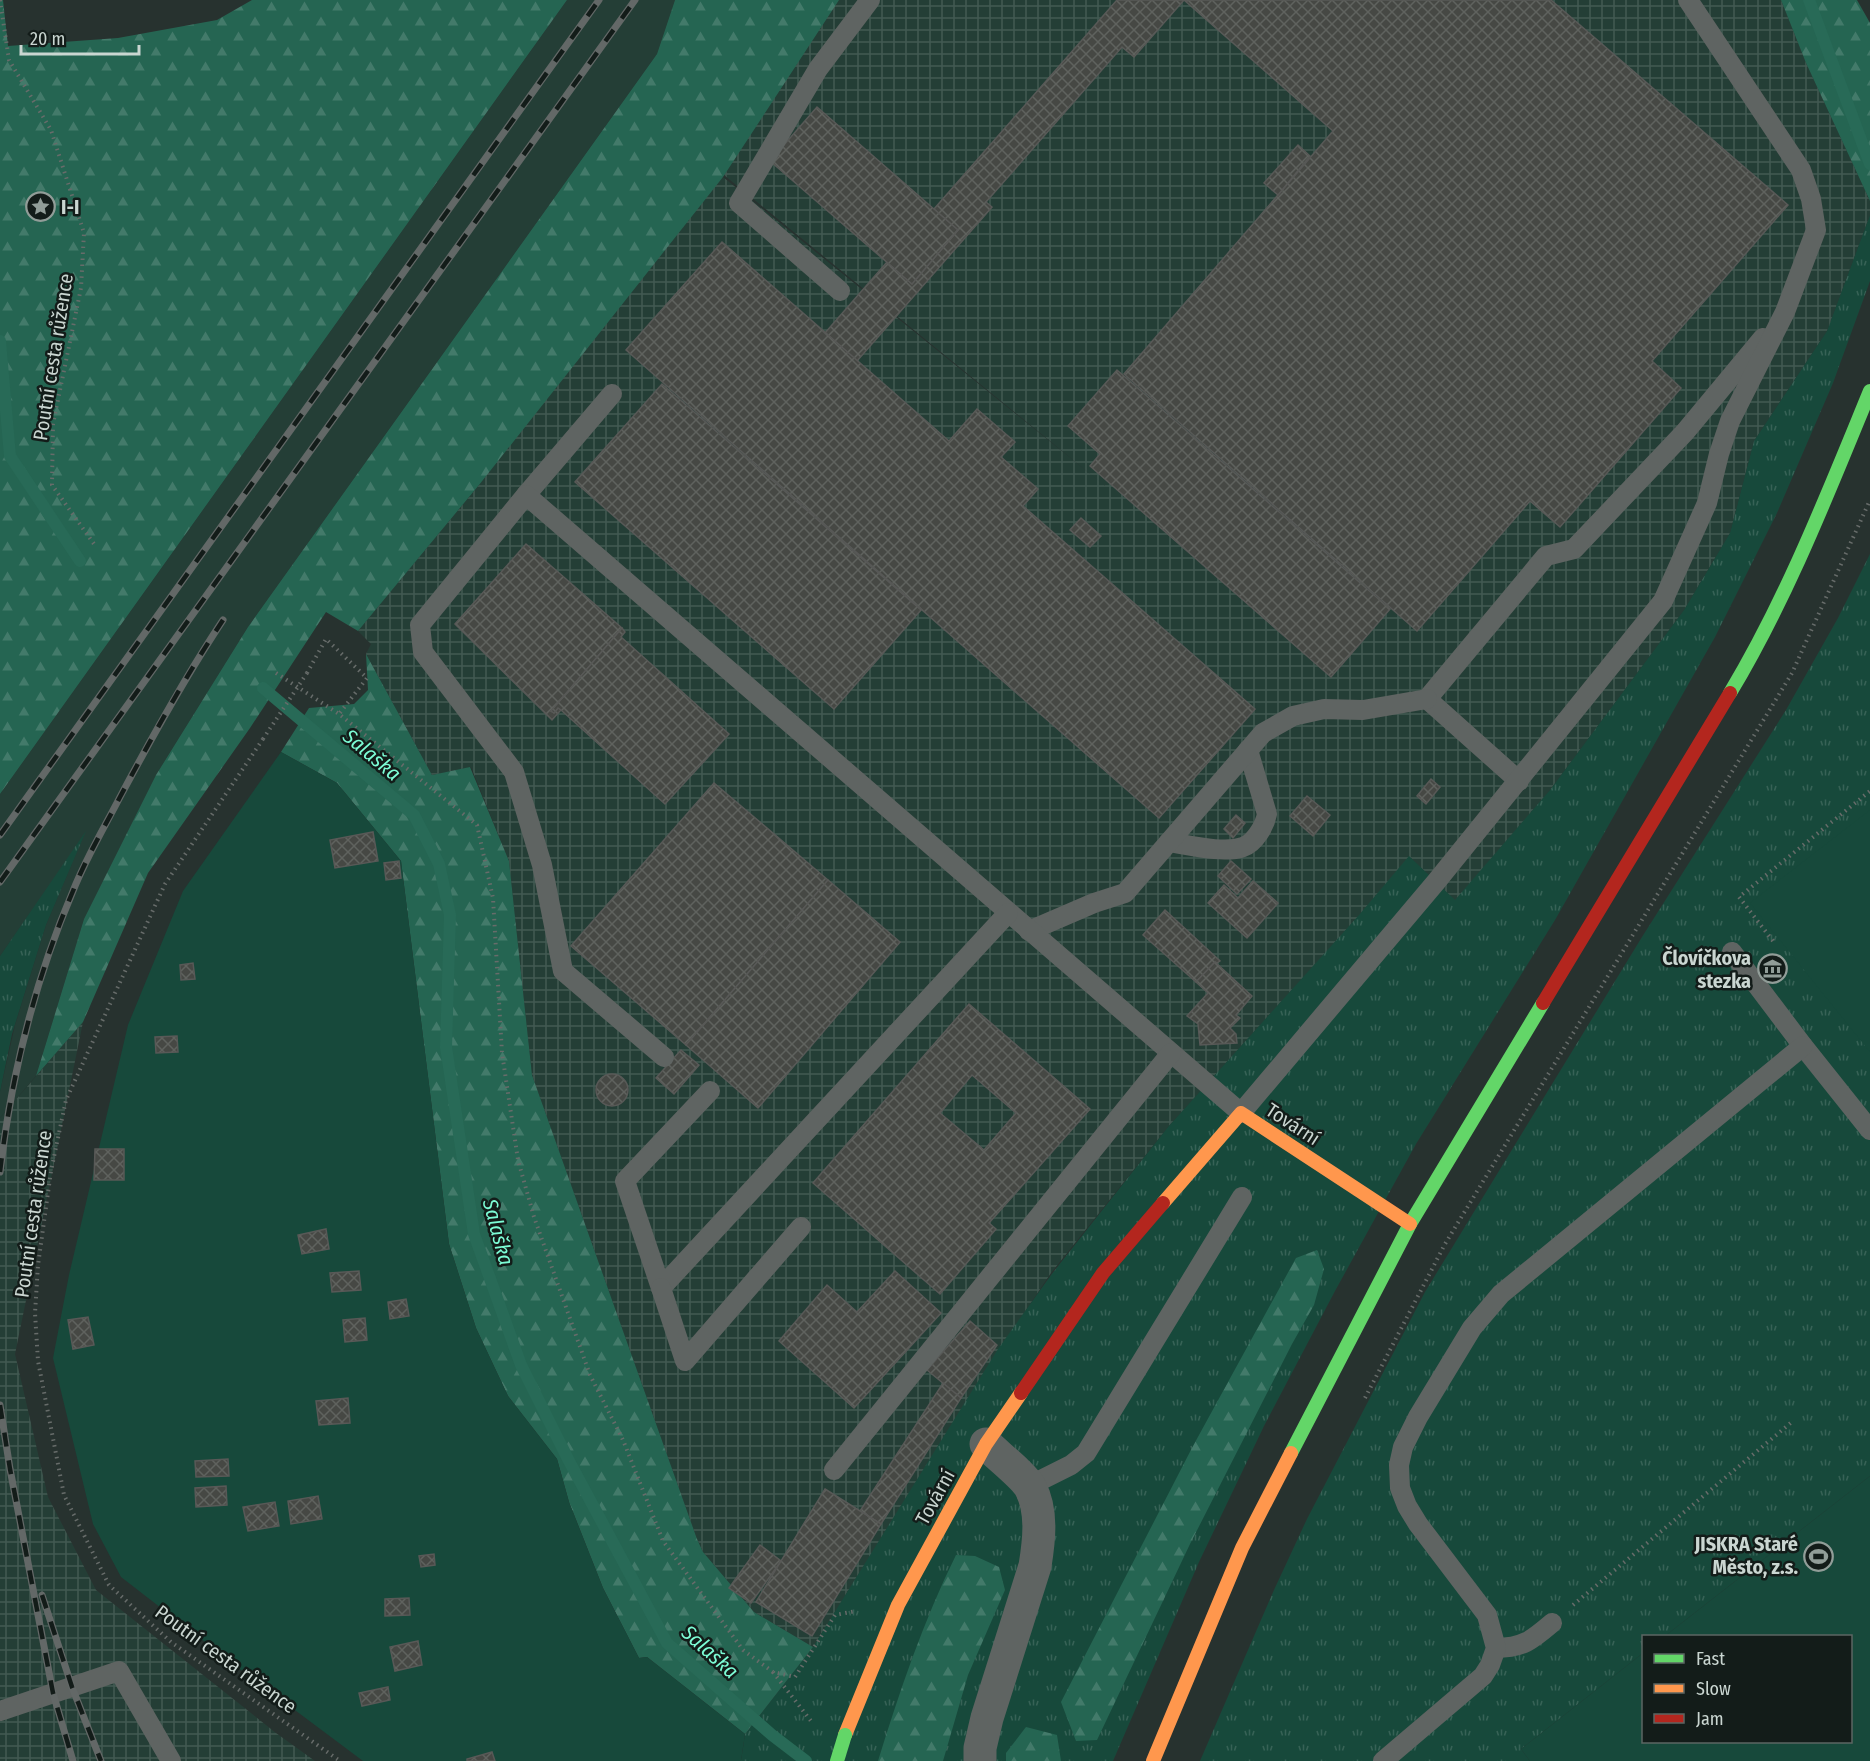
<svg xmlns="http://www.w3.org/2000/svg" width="1870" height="1761" font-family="'Fira Sans Condensed',sans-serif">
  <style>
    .built { fill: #243e36 }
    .industrial { fill: url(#industrial-grid) }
    .grass { fill: url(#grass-tufts) }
    .forest { fill: url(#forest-firs) }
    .garden { fill: #17493b }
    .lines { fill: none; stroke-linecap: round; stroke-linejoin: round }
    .stream { stroke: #286a57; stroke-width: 12 }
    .building { fill: url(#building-cross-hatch); stroke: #585957; stroke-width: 1.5; fill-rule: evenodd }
    .path { stroke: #676c6a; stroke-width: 4; stroke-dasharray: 1.5 4.5; stroke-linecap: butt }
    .lane { stroke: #5f6462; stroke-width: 20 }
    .street { stroke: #5f6462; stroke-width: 33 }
    .fast { stroke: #63d668; stroke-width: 14 }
    .slow { stroke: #ff974d; stroke-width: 14 }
    .jam { stroke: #b3261e; stroke-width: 14 }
    .rail-casing { stroke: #636867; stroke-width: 7 }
    .rail { stroke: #131c19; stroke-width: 4.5; stroke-dasharray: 14; stroke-linecap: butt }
    .path-bridge { stroke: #676c6a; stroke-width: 4; stroke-dasharray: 1.5 4.5; stroke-linecap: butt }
    .fast-bridge { stroke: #63d668; stroke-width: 14 }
    .labels { text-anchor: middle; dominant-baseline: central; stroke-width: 5; stroke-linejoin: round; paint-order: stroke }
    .poi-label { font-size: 20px; font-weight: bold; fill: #cad6d1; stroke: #131c19; text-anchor: end }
    .street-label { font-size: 20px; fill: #cad6d1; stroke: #131c19 }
    .water-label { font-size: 21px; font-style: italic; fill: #7cfcd5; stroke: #131c19 }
  </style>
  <defs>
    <pattern id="industrial-grid" width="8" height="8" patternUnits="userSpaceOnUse" patternTransform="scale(1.5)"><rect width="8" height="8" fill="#243e36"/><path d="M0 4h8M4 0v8" fill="none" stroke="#425952"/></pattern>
    <pattern id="grass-tufts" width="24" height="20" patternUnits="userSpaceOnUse" patternTransform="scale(1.5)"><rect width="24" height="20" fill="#17493b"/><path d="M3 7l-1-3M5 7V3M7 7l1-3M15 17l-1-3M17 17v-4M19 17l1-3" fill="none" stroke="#376256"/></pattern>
    <pattern id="forest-firs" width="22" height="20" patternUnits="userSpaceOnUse" patternTransform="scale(1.5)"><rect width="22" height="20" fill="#256552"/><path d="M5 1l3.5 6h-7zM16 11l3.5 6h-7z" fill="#437a6a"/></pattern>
    <pattern id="building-cross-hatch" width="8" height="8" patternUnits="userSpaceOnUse" patternTransform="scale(1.5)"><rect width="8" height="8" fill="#464844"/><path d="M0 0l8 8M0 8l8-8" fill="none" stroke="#5f625e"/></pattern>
  </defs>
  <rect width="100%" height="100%" fill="#27322f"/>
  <polygon class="built" points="567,0 675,0 657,54 248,627 156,775 84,919 36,1076 0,1118 0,1092 15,1025 46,925 84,835 0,956 0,794"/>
  <g class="industrial">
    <polygon points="836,0 1781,0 1806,63 1870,201 1870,215 1827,331 1754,441 1730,533 1684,610 1550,790 1455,901 1411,858 1168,1127 1051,1273 1001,1347 813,1647 754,1612 703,1552 697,1539 532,1075 509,861 471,767 432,775 366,654 371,644 358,631 479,485 637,273 723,177 1105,486 724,175"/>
    <polygon points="83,1022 15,1354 48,1497 96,1590 276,1733 315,1761 0,1761 0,1118"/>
  </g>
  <g class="grass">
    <polygon points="1870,215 1870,281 1833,383 1777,513 1715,637 1555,920 1416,1144 1335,1291 1264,1426 1199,1562 1113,1761 741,1761 745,1734 813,1647 998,1349 1051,1275 1168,1127 1359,915 1409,856 1455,900 1550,790 1684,610 1730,533 1754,441 1827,331"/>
    <polygon points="1870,554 1870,1476 1665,1636 1644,1636 1643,1653 1521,1749 1530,1761 1200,1761 1274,1590 1307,1519 1425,1292 1642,937 1786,710 1838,618"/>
    <polygon points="86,831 46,925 12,1034 0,1092 0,956"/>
  </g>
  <g class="forest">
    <polygon points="0,0 3,0 8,46 118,38 217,20 252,0 567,0 0,794"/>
    <polygon points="675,0 839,0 723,177 479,485 358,631 326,612 250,728 148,873 83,1022 36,1076 84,919 156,775 248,627 657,54"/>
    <polygon points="1781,0 1857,0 1870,23 1870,201 1806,63"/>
    <polygon points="366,654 432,775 470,767 509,861 532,1075 697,1539 703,1552 754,1612 813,1647 745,1734 647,1657 639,1658 603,1588 569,1502 557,1459 508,1396 476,1328 449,1244 401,861 337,783 281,752 309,708 354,704 368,690"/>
    <polygon points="1317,1250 1324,1269 1314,1305 1292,1344 1190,1544 1097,1740 1076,1741 1061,1702 1193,1446 1296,1258"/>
    <path d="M956 1555 975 1556 999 1567 1005 1590 968 1675 943 1761H878C899 1693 924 1619 956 1555Z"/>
    <polygon points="1026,1727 1057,1735 1061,1761 1006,1761 1006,1753"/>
  </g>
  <g class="garden">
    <polygon points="281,752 337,783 401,861 449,1244 476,1328 508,1396 557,1459 569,1502 603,1588 639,1658 647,1657 745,1734 741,1761 363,1761 236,1666 121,1577 93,1524 53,1358 69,1275 128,1025 183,891"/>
    <polygon points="1870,810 1870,1052 1750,903"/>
    <polygon points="1870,1476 1870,1761 1530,1761 1521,1749 1643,1653 1644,1742 1850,1742 1850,1636 1665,1636"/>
  </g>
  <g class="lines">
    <g class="stream">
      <polyline points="1809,0 1870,164"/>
      <polyline points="0,341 10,456 80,561"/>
      <polyline points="263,688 414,815 439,864 450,915 446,1047 474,1234 521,1365 569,1461 667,1643 772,1735 806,1761"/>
    </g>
  </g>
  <g class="building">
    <polygon points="1117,0 1184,0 1134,57 1122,47 986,202 992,207 857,361 825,333 887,262 912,284 958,230 934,209"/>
    <polygon points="1184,0 1551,0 1788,205 1652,361 1681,388 1560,527 1530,501 1417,631 1124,374 1333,131"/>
    <polygon points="817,107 958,230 912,284 770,161"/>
    <polygon points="1298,145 1310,156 1278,195 1264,183"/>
    <polygon points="722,242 949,441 977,409 1015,442 1001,457 1038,489 1023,506 1255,709 1159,818 626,350"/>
    <polygon points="1117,370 1390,609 1331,677 1090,466 1100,454 1068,426"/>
    <polygon points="662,384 921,610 834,709 575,482"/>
    <polygon points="1081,518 1101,536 1090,547 1070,530"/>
    <polygon points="526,544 622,628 551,711 554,713 558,708 561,710 552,720 455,624"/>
    <polygon points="622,628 625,632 621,637 729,734 665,804 561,710 558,708 554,713 551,711"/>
    <polygon points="1431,779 1440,787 1426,804 1417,796"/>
    <polygon points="714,783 828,880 686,1045 571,946"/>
    <polygon points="1307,796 1330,815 1313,836 1290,816"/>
    <polygon points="1236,815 1245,823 1233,838 1224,829"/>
    <polygon points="373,832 378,861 335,868 330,840"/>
    <polygon points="399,861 401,878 386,880 384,863"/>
    <polygon points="1231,861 1251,879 1237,894 1218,876"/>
    <polygon points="828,880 900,942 758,1108 686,1045"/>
    <polygon points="1253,881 1278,903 1247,938 1208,903 1224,885 1238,898"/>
    <polygon points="1165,910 1220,961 1217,963 1215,962 1196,982 1143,935"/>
    <polygon points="1215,962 1252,996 1236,1015 1240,1018 1230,1028 1236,1034 1237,1043 1200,1045 1198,1024 1187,1016 1208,993 1196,982"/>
    <polygon points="193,963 195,979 181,980 180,965"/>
    <path d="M969 1004 1090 1109 989 1223 996 1229 940 1294 813 1183ZM972 1075 1016 1113 984 1150 940 1113Z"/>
    <polygon points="177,1036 178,1052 156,1053 155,1037"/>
    <polygon points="681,1050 699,1065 674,1094 656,1078"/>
    <circle cx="612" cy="1090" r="16"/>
    <polygon points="95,1149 124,1149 124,1180 94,1180"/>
    <polygon points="326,1229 329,1249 302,1254 298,1235"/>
    <polygon points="359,1271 361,1290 332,1292 330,1273"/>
    <polygon points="895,1271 941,1313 854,1408 779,1341 827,1285 857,1312"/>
    <polygon points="406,1299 409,1316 390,1319 388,1302"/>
    <polygon points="88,1317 94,1345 73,1349 68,1320"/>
    <polygon points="365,1318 367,1340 345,1342 343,1320"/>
    <polygon points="970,1321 997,1345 961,1398 927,1370"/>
    <polygon points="943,1383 961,1398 881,1524 860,1511"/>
    <polygon points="348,1398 350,1423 319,1425 316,1401"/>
    <polygon points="228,1459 229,1476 196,1477 195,1461"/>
    <polygon points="226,1486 227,1505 196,1507 195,1488"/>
    <polygon points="825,1489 881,1524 812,1636 756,1602"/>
    <polygon points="318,1496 322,1519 291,1524 288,1501"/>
    <polygon points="275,1502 279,1526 248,1531 243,1507"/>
    <polygon points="760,1545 781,1561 751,1603 729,1588"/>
    <polygon points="434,1554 435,1565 421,1567 419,1556"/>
    <polygon points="409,1598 410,1615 385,1616 385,1599"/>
    <polygon points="418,1641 422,1665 395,1671 390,1647"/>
    <polygon points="388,1687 390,1700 362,1706 359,1693"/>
    <polygon points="492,1752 495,1761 467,1761 467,1759"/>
  </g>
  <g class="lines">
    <g class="path">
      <polyline points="0,0 9,60 51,130 84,233 81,288 53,424 52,485 94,544"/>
      <polyline points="276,673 339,714 477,825 493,898 502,1053 518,1160 534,1217 590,1375 623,1440 663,1541 743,1650 773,1672 795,1677 835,1615 856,1611"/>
      <polyline points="307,673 326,639 367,678 339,714"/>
      <polyline points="263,739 165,884 66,1100 51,1171 38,1265 35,1313 38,1361 64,1495 109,1585 171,1642 340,1761"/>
      <polyline points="1773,941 1739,897 1870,791"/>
      <polyline points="1365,1398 1445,1244 1792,673 1870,500"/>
      <polyline points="1573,1605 1793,1421"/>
      <polyline points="773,1672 811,1721"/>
    </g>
    <g class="lane">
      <polyline points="840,291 739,203 818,69 870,0"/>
      <polyline points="526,495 612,394"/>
      <polyline points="1519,781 1427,699 1546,556 1574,549 1685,432 1763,338"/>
      <path d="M1169 842C1189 845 1224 854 1243 847 1255 843 1265 825 1267 814L1248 750"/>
      <polyline points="1029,931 1094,903 1125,893 1263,733 1293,716 1324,709 1363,710 1427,699"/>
      <polyline points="1732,952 1803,1046 1870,1130"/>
      <polyline points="664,1057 563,971 542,865 514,772 423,652 420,625 526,495 1241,1113 1436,882 1663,601 1707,503 1719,454 1730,421 1785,312 1816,230 1811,199 1801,170 1688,0"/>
      <polyline points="710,1091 625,1181 661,1288 1008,913"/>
      <polyline points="661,1288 685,1361 801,1227"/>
      <polyline points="834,1470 1171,1053"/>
      <polyline points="1029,1486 1071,1465 1086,1453 1242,1197"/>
      <path d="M1496 1648C1523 1648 1532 1640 1552 1623"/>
      <polyline points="0,1711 119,1671 171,1761"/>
      <polyline points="1383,1761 1483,1676 1490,1665 1496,1648 1487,1615 1418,1524 1407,1506 1400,1488 1399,1465 1403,1447 1418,1417 1472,1328 1501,1294 1803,1046"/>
    </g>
    <path class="street" d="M980 1761V1748L987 1718 1035 1566C1039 1541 1043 1511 1030 1487 1024 1476 996 1454 986 1444"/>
    <g class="fast">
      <path d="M1730 693C1787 598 1828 493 1870 391"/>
      <polyline points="1291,1453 1410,1224 1543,1003"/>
    </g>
    <g class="slow">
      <polyline points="1163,1203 1241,1113 1410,1224"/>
      <polyline points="845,1735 898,1605 986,1444 1021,1393"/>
      <polyline points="1153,1761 1242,1548 1291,1453"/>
    </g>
    <g class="jam">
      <polyline points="1543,1003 1730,693"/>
      <polyline points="1021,1393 1103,1273 1163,1203"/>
    </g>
    <defs>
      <g id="rail">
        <polyline points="0,835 599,0"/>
        <polyline points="0,882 635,0"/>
        <path d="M0 1172C11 1076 35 980 73 891 86 858 104 828 120 797 152 737 185 677 223 620"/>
        <polyline points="0,1405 10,1469 53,1693 73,1761"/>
        <polyline points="42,1595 72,1687 101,1761"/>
      </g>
    </defs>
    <use href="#rail" class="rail-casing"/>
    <use href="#rail" class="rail"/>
    <polyline class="path-bridge" points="263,739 307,673"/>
    <polyline class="fast-bridge" points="837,1761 845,1735"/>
  </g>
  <defs>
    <symbol id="sight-ring" viewBox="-11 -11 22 22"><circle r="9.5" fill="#131c19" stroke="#919d98" stroke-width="1.5"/><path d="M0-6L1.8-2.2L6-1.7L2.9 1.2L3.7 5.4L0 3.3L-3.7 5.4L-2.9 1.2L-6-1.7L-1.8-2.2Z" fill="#919d98"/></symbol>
    <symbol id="museum-ring" viewBox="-11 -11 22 22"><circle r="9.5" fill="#131c19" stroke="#919d98" stroke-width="1.5"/><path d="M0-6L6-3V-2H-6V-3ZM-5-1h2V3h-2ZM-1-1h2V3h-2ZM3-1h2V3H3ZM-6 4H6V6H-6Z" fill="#919d98"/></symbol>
    <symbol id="stadium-ring" viewBox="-11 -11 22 22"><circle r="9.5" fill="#131c19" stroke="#919d98" stroke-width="1.5"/><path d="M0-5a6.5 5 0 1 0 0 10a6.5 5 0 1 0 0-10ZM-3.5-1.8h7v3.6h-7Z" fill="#919d98"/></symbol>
  </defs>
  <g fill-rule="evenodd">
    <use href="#sight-ring" x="24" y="190" width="33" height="33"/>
    <use href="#museum-ring" x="1756" y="952" width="33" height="33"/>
    <use href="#stadium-ring" x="1802" y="1540" width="33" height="33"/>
  </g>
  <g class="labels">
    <g class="poi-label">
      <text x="61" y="207" text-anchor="start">I-I</text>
      <text x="1751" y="958">Človíčkova<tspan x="1751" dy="23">stezka</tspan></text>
      <text x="1798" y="1544">JISKRA Staré<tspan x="1798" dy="23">Město, z.s.</tspan></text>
    </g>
    <g class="street-label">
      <text transform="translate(53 357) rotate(-81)">Poutní cesta růžence</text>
      <text transform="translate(1293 1124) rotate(33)">Tovární</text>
      <text transform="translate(33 1214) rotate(-82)">Poutní cesta růžence</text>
      <text transform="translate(935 1497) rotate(-61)">Tovární</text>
      <text transform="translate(226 1659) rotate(36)">Poutní cesta růžence</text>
    </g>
    <g class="water-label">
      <text transform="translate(372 755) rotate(40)">Salaška</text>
      <text transform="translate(498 1232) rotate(75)">Salaška</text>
      <text transform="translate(710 1652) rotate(42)">Salaška</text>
    </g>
  </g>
  <rect x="1642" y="1635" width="210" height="108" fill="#131c19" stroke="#5c6663" stroke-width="1.5"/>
  <rect x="1654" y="1654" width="30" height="9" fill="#63d668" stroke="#5c6663" stroke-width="1.5"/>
  <text x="1696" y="1665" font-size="18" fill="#cad6d1">Fast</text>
  <rect x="1654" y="1684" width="30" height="9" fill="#ff974d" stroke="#5c6663" stroke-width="1.5"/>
  <text x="1696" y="1695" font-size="18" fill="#cad6d1">Slow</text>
  <rect x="1654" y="1714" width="30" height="9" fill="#b3261e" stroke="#5c6663" stroke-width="1.5"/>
  <text x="1696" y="1725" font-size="18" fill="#cad6d1">Jam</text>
  <path d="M21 45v9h118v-9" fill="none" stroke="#cad6d1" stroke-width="3"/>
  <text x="30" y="45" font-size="18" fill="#cad6d1" stroke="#131c19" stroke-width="4.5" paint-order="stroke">20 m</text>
</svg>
